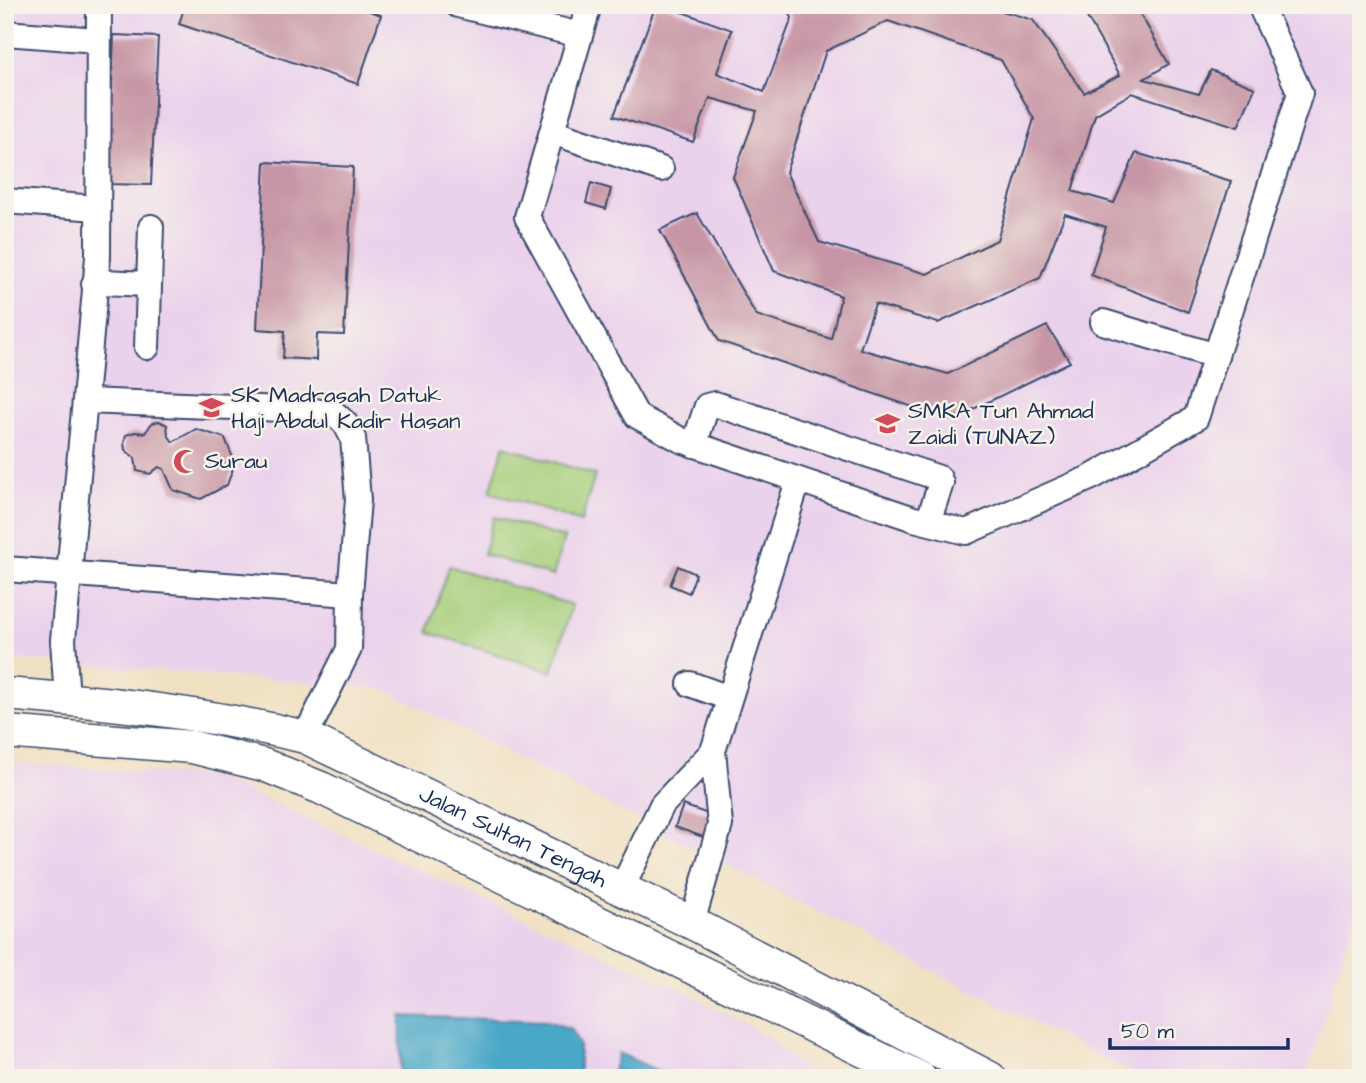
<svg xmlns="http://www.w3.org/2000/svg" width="1366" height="1083" font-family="'Architects Daughter',sans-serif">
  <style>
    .built { fill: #ead1ec }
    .green { fill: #a5ce79; stroke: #607e6c; stroke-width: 2 }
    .water { fill: #49a7c8; stroke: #326b93; stroke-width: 2 }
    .building { fill: #c796a6; fill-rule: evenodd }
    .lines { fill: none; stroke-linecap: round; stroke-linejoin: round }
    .minor-casing { stroke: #3b4a6d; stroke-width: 28 }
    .major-casing { stroke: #3b4a6d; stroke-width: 35 }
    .minor { stroke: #fff; stroke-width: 24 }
    .major { stroke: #fff; stroke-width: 32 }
    .labels { text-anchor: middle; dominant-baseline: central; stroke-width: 5; stroke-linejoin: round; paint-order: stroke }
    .poi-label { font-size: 23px; fill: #1b2f5e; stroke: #f7f3e8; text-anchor: start }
    .street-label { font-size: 23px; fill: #1b2f5e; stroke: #f7f3e8 }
  </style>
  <rect width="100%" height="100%" fill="#f7f3e8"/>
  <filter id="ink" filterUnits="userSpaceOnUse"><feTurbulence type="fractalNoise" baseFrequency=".0143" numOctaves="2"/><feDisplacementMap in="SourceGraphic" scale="14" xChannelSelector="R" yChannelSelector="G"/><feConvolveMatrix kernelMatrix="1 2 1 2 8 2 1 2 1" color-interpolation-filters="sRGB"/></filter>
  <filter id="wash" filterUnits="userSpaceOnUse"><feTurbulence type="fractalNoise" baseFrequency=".00686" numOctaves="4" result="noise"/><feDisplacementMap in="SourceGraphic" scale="28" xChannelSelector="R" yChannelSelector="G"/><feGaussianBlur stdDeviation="1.57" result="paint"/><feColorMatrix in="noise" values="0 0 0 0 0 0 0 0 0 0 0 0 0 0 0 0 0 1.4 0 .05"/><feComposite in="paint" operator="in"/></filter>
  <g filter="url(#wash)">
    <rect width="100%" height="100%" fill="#f1e1c3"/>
    <g class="built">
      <polygon points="5,5 1361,5 1361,896 1306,1078 1142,1078 383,689 5,658"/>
      <polygon points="5,762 216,777 694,996 767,1036 814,1078 5,1078"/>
    </g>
    <g class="green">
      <polygon points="504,446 595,475 581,522 490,492"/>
      <polygon points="494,517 564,538 553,576 483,554"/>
      <polygon points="449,566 572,605 552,672 428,632"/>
    </g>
    <g class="water">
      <polygon points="401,1016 547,1021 571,1029 579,1045 579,1078 400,1078"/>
      <polygon points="618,1053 674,1078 611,1078"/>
    </g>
    <g id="blocks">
      <g class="building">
        <polygon points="185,5 352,5 381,15 358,84 179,24"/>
        <path d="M656 5H663L732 30 717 73 764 92 792 18 786 5H812L814 9 821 5H982L1033 20 1084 93 1120 75 1080 5H1135L1169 64 1144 79 1199 94 1211 70 1255 88 1238 127 1132 93 1095 115 1072 191 1114 203 1136 153 1231 181 1188 312 1091 275 1106 227 1065 214 1040 278 938 323 875 304 860 349 948 374 1047 326 1070 362 951 420 719 341 660 230 697 213 756 315 831 339 841 296 774 271 733 177 757 111 710 98 693 142 614 116ZM888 21 1001 60 1034 119 997 240 927 274 819 242 786 172 826 51Z"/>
        <polygon points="114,35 158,37 151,185 108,184"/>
        <polygon points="265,162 353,167 344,335 317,334 316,360 283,358 285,331 257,329"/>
        <polygon points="591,183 611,189 606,209 586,203"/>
        <polygon points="159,421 167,425 168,435 173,442 196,429 225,438 235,463 227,485 201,499 173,490 164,469 159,467 150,474 137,471 135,458 125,450 124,443 126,435 135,432 145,433 152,423"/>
        <polygon points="678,566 696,574 689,593 670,585"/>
        <polygon points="683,805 711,815 703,837 675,827"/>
      </g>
    </g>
  </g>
  <g filter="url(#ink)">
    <use href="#blocks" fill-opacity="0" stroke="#3b4a6d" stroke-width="2"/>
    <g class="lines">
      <defs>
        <g id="minor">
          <polyline points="458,5 580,35"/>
          <polyline points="589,5 527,217 637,416 681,440 914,519 966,532 1092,477 1196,418 1300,93 1260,5"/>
          <polyline points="5,33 97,40"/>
          <polyline points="552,132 661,169"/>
          <polyline points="5,201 97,208"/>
          <polyline points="94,284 101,282 149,284"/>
          <polyline points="1103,322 1216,356"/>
          <polyline points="147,347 151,227"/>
          <polyline points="86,401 308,410 335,414 345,423 353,438 358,500 350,594 349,649 305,737"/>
          <polyline points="694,445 707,406 715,404 939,478 941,483 928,522"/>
          <polyline points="5,569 350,594"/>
          <polyline points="690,684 729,698"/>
          <polyline points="67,699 63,640 98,257 99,5"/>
          <polyline points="622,888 662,805 713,751"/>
          <polyline points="692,923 720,825 713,751 798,481"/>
        </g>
        <g id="major">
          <path id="s1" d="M5 694C106 702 207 713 305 737L692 923 990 1078"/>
          <polyline points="5,732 192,747 264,765 321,788 920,1078"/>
        </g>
      </defs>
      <use href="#minor" class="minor-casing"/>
      <use href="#major" class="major-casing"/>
      <use href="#minor" class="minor"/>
      <use href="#major" class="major"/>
    </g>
  </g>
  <defs>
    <symbol id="school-bare" viewBox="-9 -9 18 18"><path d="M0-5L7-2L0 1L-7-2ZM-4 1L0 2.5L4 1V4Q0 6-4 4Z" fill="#d1495b" stroke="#f7f3e8" stroke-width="2.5" paint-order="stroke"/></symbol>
    <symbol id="mosque-bare" viewBox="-9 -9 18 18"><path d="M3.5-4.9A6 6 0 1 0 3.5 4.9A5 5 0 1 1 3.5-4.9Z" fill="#d1495b" stroke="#f7f3e8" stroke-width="2.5" paint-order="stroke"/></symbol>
  </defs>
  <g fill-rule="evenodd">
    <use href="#school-bare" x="194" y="390" width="35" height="35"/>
    <use href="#school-bare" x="870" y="406" width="35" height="35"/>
    <use href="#mosque-bare" x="168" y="444" width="35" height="35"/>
  </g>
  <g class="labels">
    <g class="poi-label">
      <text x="231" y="395">SK Madrasah Datuk<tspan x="231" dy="26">Haji Abdul Kadir Hasan</tspan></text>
      <text x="908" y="411">SMKA Tun Ahmad<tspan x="908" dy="26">Zaidi (TUNAZ)</tspan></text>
      <text x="205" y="461">Surau</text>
    </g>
    <g class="street-label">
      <text stroke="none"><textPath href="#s1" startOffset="534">Jalan Sultan Tengah</textPath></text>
    </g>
  </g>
  <rect width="1366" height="1083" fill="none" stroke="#f7f3e8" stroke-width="28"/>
  <path d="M1110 1038v10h178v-10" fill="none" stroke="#1b2f5e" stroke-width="3.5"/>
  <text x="1121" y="1038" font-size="21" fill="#1b2f5e" stroke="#f7f3e8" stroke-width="5" paint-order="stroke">50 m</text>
</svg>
